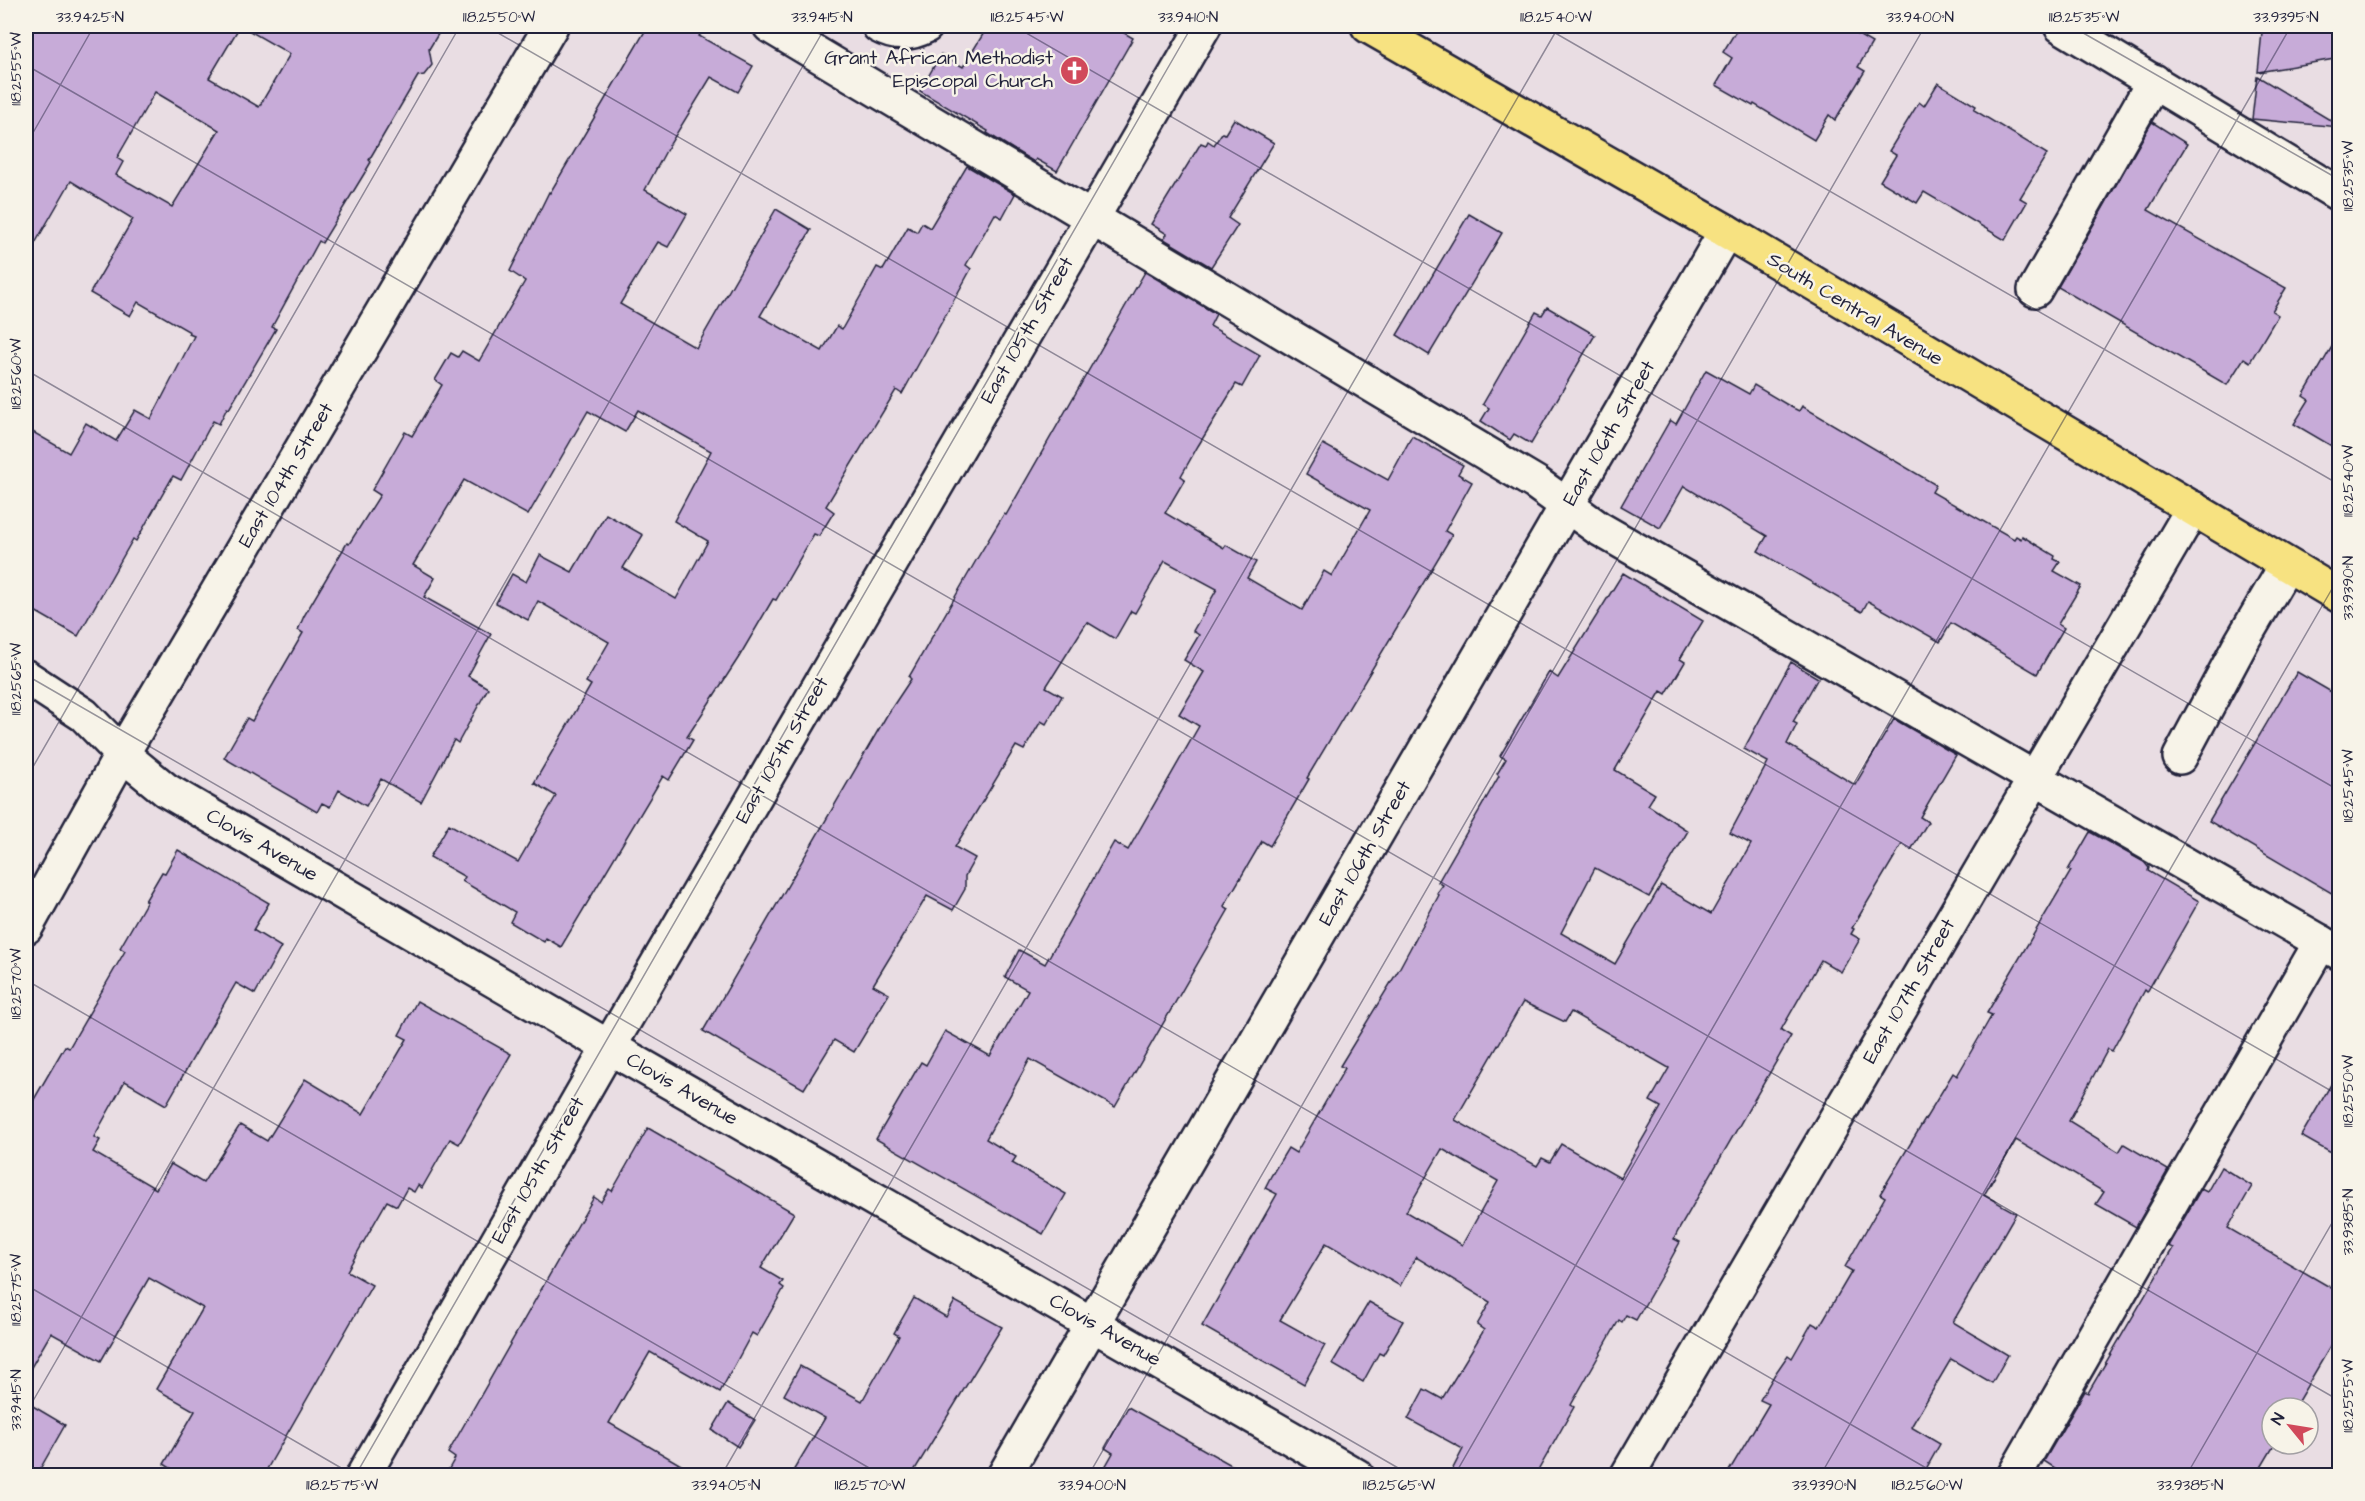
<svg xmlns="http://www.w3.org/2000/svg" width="2365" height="1501" font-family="'Architects Daughter',sans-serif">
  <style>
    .building { fill: #c7abd8; stroke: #22223b; stroke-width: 1.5; fill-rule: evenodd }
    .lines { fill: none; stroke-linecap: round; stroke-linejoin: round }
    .minor-casing { stroke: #22223b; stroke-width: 38 }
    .major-casing { stroke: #22223b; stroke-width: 38 }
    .minor { stroke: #f7f3e8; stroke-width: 33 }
    .major { stroke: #f7e281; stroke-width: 33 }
    .ticks { fill: none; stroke: #22223b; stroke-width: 1.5; stroke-opacity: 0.45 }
    .labels { text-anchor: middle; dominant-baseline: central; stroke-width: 5; stroke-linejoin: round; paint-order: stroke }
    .poi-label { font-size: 20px; fill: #22223b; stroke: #f7f3e8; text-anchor: end }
    .street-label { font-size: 20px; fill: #22223b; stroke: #f7f3e8 }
    .neatline { fill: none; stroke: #22223b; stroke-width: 2 }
    .ticks-label { font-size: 15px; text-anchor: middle; fill: #22223b }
  </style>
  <rect width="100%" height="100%" fill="#e9dde3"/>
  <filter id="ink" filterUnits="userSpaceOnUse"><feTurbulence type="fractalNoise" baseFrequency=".0167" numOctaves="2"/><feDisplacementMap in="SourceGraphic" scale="12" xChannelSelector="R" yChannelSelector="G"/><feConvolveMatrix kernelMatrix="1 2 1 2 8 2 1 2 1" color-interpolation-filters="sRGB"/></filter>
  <g filter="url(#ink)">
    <g class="building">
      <path d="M32 26H240L209 78 259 107 290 54 241 26H443L429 49 432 65 424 75 418 76 369 160 371 162 364 174 322 243 319 241 272 327 276 329 229 409 227 408 219 424 213 421 181 480 173 476 136 541 133 539 78 636 26 606V428L69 453 86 423 116 441 135 410 151 419 194 336 189 334 190 332 138 302 130 316 90 293 133 219 71 181 26 259V37ZM155 92 219 130 172 207 116 175 123 162 117 158Z"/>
      <polygon points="648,26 706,26 699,36 753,66 738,92 711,77 667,149 645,190 687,214 668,247 658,242 620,304 696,348 776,209 811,230 760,316 822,351 837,326 842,329 877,267 883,270 908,227 917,232 922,223 930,228 967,166 1015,194 1002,218 995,214 966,265 971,269 902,394 896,390 826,506 834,512 819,536 814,534 776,600 773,599 739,657 687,737 693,740 669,780 663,776 561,947 546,938 544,942 510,922 515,912 462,881 465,877 430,857 449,824 518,862 556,796 534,783 591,685 586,682 609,642 538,601 528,620 496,603 512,574 526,582 540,555 572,572 606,514 643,535 623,568 676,599 708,541 674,521 711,451 638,410 625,432 588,411 528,515 464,480 413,565 435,578 424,597 491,634 468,676 488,688 458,743 454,740 421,802 381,779 366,806 339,790 330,807 322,803 317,812 224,758 247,718 252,721 303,633 298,630 304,616 347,543 349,544 380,495 372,490 405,432 412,436 442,385 435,380 451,353 458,357 462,351 479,361 525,281 510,271 549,192 550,193"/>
      <polygon points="988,26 1112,26 1133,38 1057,171 1036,159 1034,162 987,133 988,131 920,91 941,54 963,67"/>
      <polygon points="1739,26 1843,26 1872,43 1858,67 1865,71 1835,120 1829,115 1814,140 1754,104 1753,106 1716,85 1732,58 1723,52"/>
      <polygon points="2310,26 2340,26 2340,58 2258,72 2262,32"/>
      <polygon points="2257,76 2340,126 2340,127 2252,119"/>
      <polygon points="1938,83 1976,106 1974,110 2047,154 2020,198 2027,202 2005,240 1924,192 1917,203 1880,181 1896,155 1889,151 1919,102 1924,106"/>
      <polygon points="1234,119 1274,143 1228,218 1238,225 1211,267 1164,239 1167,234 1151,224 1201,143 1206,145 1208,141 1214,145 1222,133 1225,134"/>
      <polygon points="2152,122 2187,144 2148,210 2286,288 2272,311 2278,315 2250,362 2244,358 2227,385 2058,287"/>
      <polygon points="1469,214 1502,233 1429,355 1397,335"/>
      <polygon points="1145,272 1216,314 1210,326 1260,355 1242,387 1236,384 1198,446 1181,476 1185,479 1165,513 1224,548 1226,545 1256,562 1247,578 1302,610 1324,571 1332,576 1370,510 1306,474 1323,444 1388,480 1412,436 1463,465 1458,474 1472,482 1445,531 1452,535 1307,778 1309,779 1270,846 1262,841 1224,906 1229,909 1115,1107 1030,1059 986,1139 1016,1157 1012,1163 1066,1194 1043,1234 876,1139 921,1062 926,1065 945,1031 990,1056 1028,990 1005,977 1019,950 1045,964 1114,842 1128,850 1199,726 1179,714 1204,672 1184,660 1199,635 1193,631 1217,589 1165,561 1135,613 1131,611 1115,639 1087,622 1046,687 1062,696 1046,724 1041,721 1024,750 1016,746 955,847 975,858 965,876 965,889 953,910 927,896 873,985 889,994 854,1052 834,1040 804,1089 703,1031 887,715 911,679 909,677 978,557 1004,514 1006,515"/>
      <polygon points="1547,307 1595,335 1531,444 1514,434 1510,440 1481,421 1489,408 1483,404 1536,312 1542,315"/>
      <polygon points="2340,333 2340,451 2294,424 2309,400 2303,396"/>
      <polygon points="1706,370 1749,394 1754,385 1791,407 1799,411 1802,406 1936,485 1932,492 2014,539 2016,536 2021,539 2022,536 2055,556 2054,559 2060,562 2054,571 2081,586 2058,624 2064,628 2037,674 1951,623 1940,642 1868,601 1862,612 1758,551 1767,536 1684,486 1660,528 1621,506 1670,420 1676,424"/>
      <path d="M1623 573 1703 621 1680 659 1685 662 1666 694 1661 691 1615 770 1655 794 1648 805 1688 831 1649 897 1595 868 1561 933 1615 964 1661 885 1711 914 1751 844 1730 833 1768 762 1744 749 1791 662 1818 678 1793 722 1797 724 1787 744 1855 785 1894 719 1956 755 1920 817 1928 822 1911 850 1902 844 1852 928 1854 929 1851 934 1860 939 1841 972 1821 960 1781 1030 1791 1036 1678 1231 1674 1239 1680 1242 1667 1266 1636 1320 1626 1315 1622 1322 1619 1320 1571 1405 1574 1407 1535 1476H1449L1463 1449 1408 1419 1424 1389 1442 1399 1484 1330 1477 1325 1490 1302 1416 1257 1400 1286 1326 1243 1280 1320 1325 1345 1304 1384 1202 1326 1277 1194 1265 1188 1271 1176 1288 1148 1296 1153 1345 1068 1340 1066 1398 971 1439 895 1437 893 1443 885 1438 882 1499 776 1497 774 1506 759 1500 756 1549 672 1558 678ZM1523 1002 1565 1022 1571 1012 1669 1068 1650 1101 1661 1107 1620 1178 1561 1144 1550 1162 1542 1158 1537 1166 1455 1120ZM1442 1149 1498 1181 1462 1245 1406 1212Z"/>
      <polygon points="2297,672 2340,697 2340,898 2209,821"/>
      <polygon points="2090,832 2144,862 2149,868 2148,871 2199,901 2147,992 2145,990 2112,1051 2108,1049 2069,1121 2119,1152 2124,1144 2168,1170 2136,1227 2096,1204 2104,1192 2016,1140 1984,1195 2016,1213 1953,1322 2008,1355 1992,1383 1951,1359 1911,1427 1940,1444 1922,1476 1726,1476 1769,1404 1760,1400 1775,1374 1788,1355 1792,1358 1812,1323 1819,1327 1852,1271 1845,1267 1885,1197 1880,1194 1953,1073 1957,1076 1992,1015 1987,1013 2071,871 2068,870"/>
      <polygon points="178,850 269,903 253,930 281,947 255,994 236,983 166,1105 125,1081 94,1137 100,1140 93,1152 156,1189 171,1164 203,1183 240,1125 267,1141 305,1079 363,1114 407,1039 399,1035 417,1001 511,1054 459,1144 450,1139 422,1188 418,1185 414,1192 407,1188 397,1206 387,1201 347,1271 372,1285 263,1476 183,1476 164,1464 195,1411 156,1389 203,1308 149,1278 101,1361 51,1333 26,1376 26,1113 65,1046 69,1048 125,951 120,948 147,901 145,901 162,872 165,873"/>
      <polygon points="2340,1069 2340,1158 2301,1136"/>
      <polygon points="648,1128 794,1213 761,1268 783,1281 780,1285 784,1288 757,1336 752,1333 720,1392 650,1352 609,1423 700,1476 445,1476 455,1458 448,1453 594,1197 601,1202 609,1189 612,1191"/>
      <polygon points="2221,1167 2252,1186 2228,1228 2340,1293 2340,1330 2294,1408 2272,1408 2272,1444 2275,1444 2256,1476 2067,1476 2044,1461 2085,1391 2088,1393 2173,1248 2168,1246 2201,1189 2207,1192"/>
      <polygon points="914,1298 946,1317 955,1301 1002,1327 911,1476 790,1476 825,1418 784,1395 800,1366 862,1401 899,1336 894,1333"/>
      <polygon points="1369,1302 1403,1321 1383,1355 1379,1353 1363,1382 1332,1364"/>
      <polygon points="26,1402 65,1425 36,1476 26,1476"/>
      <polygon points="728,1403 755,1420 738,1447 712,1430"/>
      <polygon points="1128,1407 1251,1476 1100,1476 1113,1453 1105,1448"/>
    </g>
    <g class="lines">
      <defs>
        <g id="minor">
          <polyline points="770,26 1536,483 1598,528 2340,953"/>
          <path d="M879 26C895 35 911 34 926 26"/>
          <polyline points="2061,26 2340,195"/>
          <polyline points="2035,290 2154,81"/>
          <polyline points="26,677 84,715 122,754 166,790 609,1047 1357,1476"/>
          <polyline points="2180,757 2242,641 2286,566"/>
          <polyline points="26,927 122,754 551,26"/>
          <polyline points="363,1476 609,1047 1204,26"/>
          <polyline points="1004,1476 1726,231"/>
          <polyline points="1627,1476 2193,508"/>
          <polyline points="2014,1476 2321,942"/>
        </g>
        <polyline id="major" points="1368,26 1726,231 2340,596"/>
      </defs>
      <use href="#minor" class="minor-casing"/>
      <use href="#major" class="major-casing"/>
      <use href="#minor" class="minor"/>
      <use href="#major" class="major"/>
    </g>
  </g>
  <path class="ticks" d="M486 26 2340 1096M1014 26 2340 791M1543 26 2340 485M2071 26 2340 180M26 65 2340 1401M26 145 94 26M26 370 1940 1476M26 675 1412 1476M26 779 460 26M26 980 883 1476M26 1285 355 1476M26 1413 826 26M355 1476 1192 26M721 1476 1559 26M1088 1476 1925 26M1454 1476 2291 26M1820 1476 2340 575M2186 1476 2340 1209"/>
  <defs>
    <symbol id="church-disc" viewBox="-11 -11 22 22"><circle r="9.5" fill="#d1495b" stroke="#f7f3e8"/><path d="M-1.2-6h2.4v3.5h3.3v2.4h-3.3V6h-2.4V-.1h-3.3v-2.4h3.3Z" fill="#fff"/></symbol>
  </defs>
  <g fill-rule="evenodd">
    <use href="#church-disc" x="1058" y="54" width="33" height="33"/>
  </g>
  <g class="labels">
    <g class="poi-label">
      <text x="1053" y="58">Grant African Methodist<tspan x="1053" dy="23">Episcopal Church</tspan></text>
    </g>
    <g class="street-label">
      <text transform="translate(1855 309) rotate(31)">South Central Avenue</text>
      <text transform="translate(1027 330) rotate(-60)">East 105th Street</text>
      <text transform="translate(1609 433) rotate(-60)">East 106th Street</text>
      <text transform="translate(286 475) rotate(-59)">East 104th Street</text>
      <text transform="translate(782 750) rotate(-60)">East 105th Street</text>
      <text transform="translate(262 845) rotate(30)">Clovis Avenue</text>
      <text transform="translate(1365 853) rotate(-60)">East 106th Street</text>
      <text transform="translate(1909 991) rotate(-60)">East 107th Street</text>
      <text transform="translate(682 1089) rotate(30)">Clovis Avenue</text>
      <text transform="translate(538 1170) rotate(-60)">East 105th Street</text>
      <text transform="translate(1105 1330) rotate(30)">Clovis Avenue</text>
    </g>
  </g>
  <rect width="2365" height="1501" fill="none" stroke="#f7f3e8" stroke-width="66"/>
  <g transform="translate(2290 1426) rotate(300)"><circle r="28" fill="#f7f3e8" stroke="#a29fa3" stroke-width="1.5"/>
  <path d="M0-4.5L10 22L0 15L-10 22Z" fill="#d1495b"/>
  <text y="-9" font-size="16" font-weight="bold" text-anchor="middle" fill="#22223b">N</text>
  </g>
  <rect x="33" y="33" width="2299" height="1435" class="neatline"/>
  <g class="ticks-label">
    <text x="90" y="22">33.9425°N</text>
    <text x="499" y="22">118.2550°W</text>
    <text x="822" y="22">33.9415°N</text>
    <text x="1027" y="22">118.2545°W</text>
    <text x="1188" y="22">33.9410°N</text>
    <text x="1556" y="22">118.2540°W</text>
    <text x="1920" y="22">33.9400°N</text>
    <text x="2084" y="22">118.2535°W</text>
    <text x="2286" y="22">33.9395°N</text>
    <text transform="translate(16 69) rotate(-90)" y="5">118.2555°W</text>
    <text transform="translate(2348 176) rotate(-90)" y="5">118.2535°W</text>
    <text transform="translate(16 374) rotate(-90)" y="5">118.2560°W</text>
    <text transform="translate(2348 481) rotate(-90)" y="5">118.2540°W</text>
    <text transform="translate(2348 588) rotate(-90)" y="5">33.9390°N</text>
    <text transform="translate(16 679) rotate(-90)" y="5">118.2565°W</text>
    <text transform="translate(2348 786) rotate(-90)" y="5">118.2545°W</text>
    <text transform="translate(16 984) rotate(-90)" y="5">118.2570°W</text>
    <text transform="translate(2348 1091) rotate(-90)" y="5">118.2550°W</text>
    <text transform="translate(2348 1222) rotate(-90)" y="5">33.9385°N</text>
    <text transform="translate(16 1290) rotate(-90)" y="5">118.2575°W</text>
    <text transform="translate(2348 1396) rotate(-90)" y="5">118.2555°W</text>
    <text transform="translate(16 1400) rotate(-90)" y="5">33.9415°N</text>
    <text x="342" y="1490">118.2575°W</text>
    <text x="726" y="1490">33.9405°N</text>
    <text x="870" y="1490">118.2570°W</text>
    <text x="1092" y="1490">33.9400°N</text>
    <text x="1399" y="1490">118.2565°W</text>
    <text x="1824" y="1490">33.9390°N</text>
    <text x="1927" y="1490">118.2560°W</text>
    <text x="2190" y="1490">33.9385°N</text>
  </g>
</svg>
